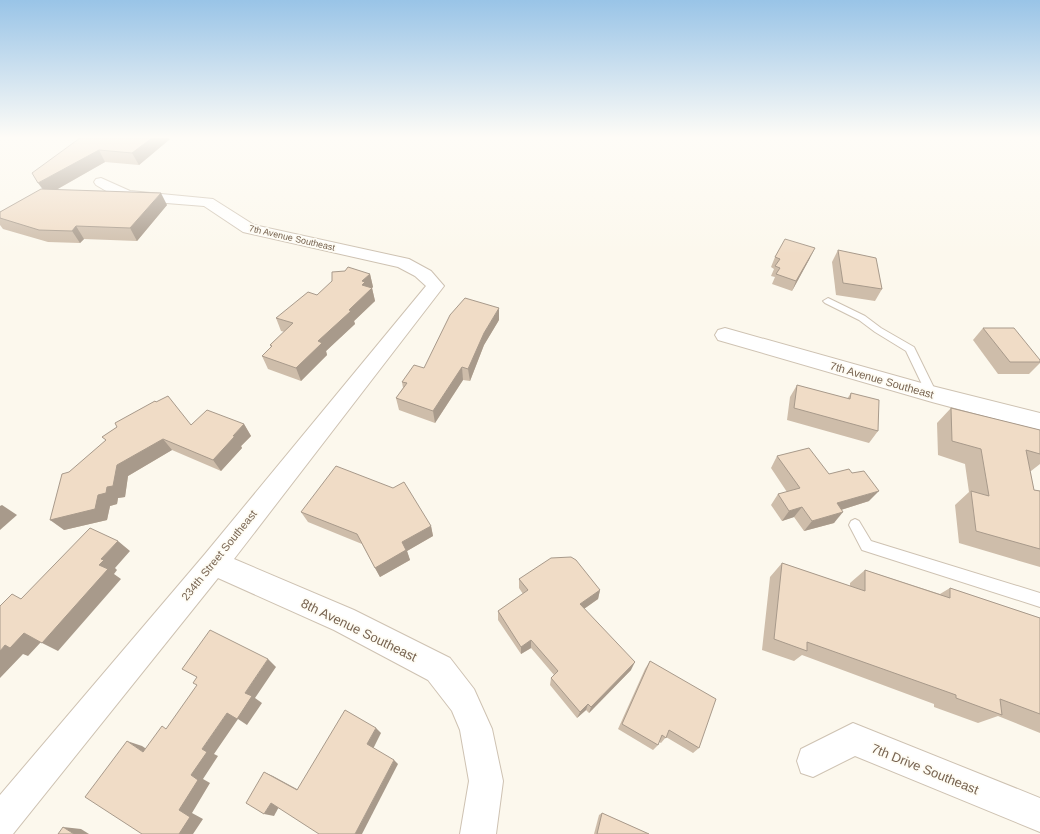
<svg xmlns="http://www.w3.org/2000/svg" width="1040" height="834" font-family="Helvetica,sans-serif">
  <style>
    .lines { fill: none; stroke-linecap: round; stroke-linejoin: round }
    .service-casing { stroke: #cec2b2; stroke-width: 2 }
    .minor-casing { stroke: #cec2b2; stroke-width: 2 }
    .service { fill: #fff; fill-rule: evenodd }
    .minor { fill: #fff; fill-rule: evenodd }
    .wall { fill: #cebdaa }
    .shaded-wall { fill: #a89a8b }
    .building { fill: #f0dcc6; stroke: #a89a8b }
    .labels { text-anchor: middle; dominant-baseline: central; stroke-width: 3.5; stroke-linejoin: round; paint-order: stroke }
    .far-street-label { font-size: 9px; fill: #776350; stroke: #fefcf4 }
    .street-label { font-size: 11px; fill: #776350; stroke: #fefcf4 }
    .near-street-label { font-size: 13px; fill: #776350; stroke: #fefcf4 }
  </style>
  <rect width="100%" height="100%" fill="#fcf8ed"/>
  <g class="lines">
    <defs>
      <g id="service">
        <polygon points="828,298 865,316 881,328 914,347 937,394 936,397 928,397 906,351 875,332 859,320 825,303 823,301"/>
        <polygon points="855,519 859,521 871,541 1040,593 1040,607 862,550 849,525 851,521"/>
      </g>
      <g id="minor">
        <polygon points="101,178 130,191 213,199 254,225 409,259 431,271 444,286 234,559 354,610 450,658 474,689 492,729 503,781 496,834 460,834 469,781 460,730 452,711 428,680 334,630 218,578 13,834 0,834 0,795 205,554 426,286 415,276 398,267 243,232 204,206 129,200 113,195 96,185 94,182 96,179"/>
        <polygon points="725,328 932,386 1040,413 1040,431 932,402 718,340 715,335 718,330"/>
        <polygon points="853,723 1040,798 1040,832 855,756 813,777 801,773 797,761 801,749"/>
      </g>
    </defs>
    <use href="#service" class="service-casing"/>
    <use href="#minor" class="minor-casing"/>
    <use href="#service" class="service"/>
    <use href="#minor" class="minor"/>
  </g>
  <g class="wall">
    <polygon points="80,138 170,139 139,165 105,162 56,190 167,205 137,241 84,239 80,243 48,242 3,229 0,225 0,212 43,189"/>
    <polygon points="838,250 882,289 875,301 836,295 832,262"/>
    <polygon points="775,257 810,258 792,291 772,284 775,277 771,276 774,269 771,267"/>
    <polygon points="370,274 373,287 372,288 375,301 354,321 355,324 326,351 327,355 301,381 268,369 262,356 271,347 270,345 285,332 281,331 276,318 317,295"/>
    <polygon points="499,320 484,345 470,381 463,380 435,423 399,410 396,398 403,388 402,382 424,368"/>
    <polygon points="983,328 1040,360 1040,363 1029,374 998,374 973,340"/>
    <polygon points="797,385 847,399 851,393 878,431 869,443 787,420 790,397"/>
    <polygon points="156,402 191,425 244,424 251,436 241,446 242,448 221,471 172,450 128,476 125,497 118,498 117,504 110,506 107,520 64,530 106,440 102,437"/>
    <polygon points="951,408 1040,430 1040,464 1031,471 1030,471 1034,490 1040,491 1040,567 959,543 955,505 969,492 965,464 938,455 937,423"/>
    <polygon points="777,456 829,474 869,501 841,510 834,523 804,531 794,517 782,521 771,505 778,494 787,492 771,468"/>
    <polygon points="301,512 431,526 433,536 407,551 410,560 380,577 362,544 308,522"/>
    <polygon points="782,563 850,586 850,583 865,570 940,594 950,588 1040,618 1040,733 998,716 978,723 934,707 934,704 802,655 794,661 762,650 770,577"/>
    <polygon points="519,579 600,590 598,599 584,609 631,670 589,713 586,710 577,718 550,685 551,678 554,675 531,648 521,654 498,620 498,611 523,594 519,588"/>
    <polygon points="650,661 699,748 693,753 666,737 661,743 659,742 658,745 653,750 618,729 645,669"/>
    <polygon points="602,813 649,834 594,834 599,815"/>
  </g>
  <g class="shaded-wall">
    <polygon points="152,138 169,138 170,139 139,165 132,153"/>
    <polygon points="99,150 105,162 47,195 38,183"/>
    <polygon points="161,193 167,205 137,241 130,228"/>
    <polygon points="76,226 84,239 80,243 72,231"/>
    <polygon points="815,248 810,258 792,291 796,281"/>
    <polygon points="370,274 373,287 368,292 372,288 375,301 354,321 355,324 326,351 327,355 301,381 296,368 318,341 349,310 362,281"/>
    <polygon points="499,308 499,320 484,345 470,381 468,369 484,333"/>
    <polygon points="462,367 463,380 435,423 433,411"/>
    <polygon points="244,424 251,436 241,446 242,448 221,471 213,460 233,436"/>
    <polygon points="163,439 172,450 128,476 125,497 118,498 117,504 110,506 107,520 64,530 50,520 98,495 107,487 117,465"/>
    <polygon points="879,491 869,501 828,514 837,503"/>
    <polygon points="2,505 17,515 0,530 0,506"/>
    <polygon points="802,507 794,517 782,521 789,511"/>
    <polygon points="843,512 834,523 804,531 812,521"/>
    <polygon points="431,526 433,536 407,551 410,560 380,577 375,568 402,542"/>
    <polygon points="118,541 130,551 115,568 117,570 114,574 121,579 58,651 42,643 99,565 101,559"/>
    <polygon points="600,590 598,599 578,613 580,604"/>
    <polygon points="24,633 41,642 28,656 23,654 0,678 0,651 5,645"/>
    <polygon points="531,640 531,648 521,654 521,647"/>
    <polygon points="268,659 276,667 255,698 262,703 247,725 238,719 214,754 218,756 203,779 210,783 192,813 203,819 193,834 179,834 179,810 191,775 202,749 227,713 245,693"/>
    <polygon points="635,662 631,670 589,713 591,707"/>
    <polygon points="588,704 586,710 577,718 580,712"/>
    <polygon points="376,728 381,733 373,749 367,744"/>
    <polygon points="127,741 142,746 157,756 143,752"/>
    <polygon points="394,760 398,764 362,834 355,834"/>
    <polygon points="264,772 273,776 306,794 297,790"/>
    <polygon points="271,803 280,805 274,816 264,814"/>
    <polygon points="63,827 81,829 89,834 74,834"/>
  </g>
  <g class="building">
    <polygon points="80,138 152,138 132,153 99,150 38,183 32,173"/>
    <polygon points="41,189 161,193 130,228 76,226 72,231 39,230 0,218 0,212"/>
    <polygon points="785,239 815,248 796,281 776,274 780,268 775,266 780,259 775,257"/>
    <polygon points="838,250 876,258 882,289 843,283"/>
    <polygon points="348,267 370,274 362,281 365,282 362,285 372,288 349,310 351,311 318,341 322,343 296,368 262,356 272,346 270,345 293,323 276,318 308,292 317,295 332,281 332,272 345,271"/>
    <polygon points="465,298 499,308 484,333 468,369 462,367 433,411 396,398 407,383 402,382 414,365 424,368 450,315"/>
    <polygon points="983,328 1014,328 1040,360 1040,362 1010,362"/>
    <polygon points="797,385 850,399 851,393 879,400 878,431 794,408"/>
    <polygon points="168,396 191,425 207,410 244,424 233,436 235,436 213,460 163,439 117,465 113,486 107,487 106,493 98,495 95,509 50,520 62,474 69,472 106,440 102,437 117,427 115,423 155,401 156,402"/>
    <polygon points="951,408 1040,430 1040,454 1026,450 1034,490 1040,491 1040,549 976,531 971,491 989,496 981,449 952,441"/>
    <polygon points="809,448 829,474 849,469 852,473 864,471 879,491 837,503 843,512 812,521 802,507 789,511 778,494 800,488 777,456"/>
    <polygon points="336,466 393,488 404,482 431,526 402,542 406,550 375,568 357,534 301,512"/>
    <polygon points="90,528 118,541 101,559 104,560 99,565 108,569 42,643 24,633 10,648 5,645 0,651 0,606 12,594 21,599"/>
    <polygon points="571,557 576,560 600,590 580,604 635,662 591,707 588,704 580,712 551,678 558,671 531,640 521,647 498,611 528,590 519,579 551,558"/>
    <polygon points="782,563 865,591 865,570 950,598 950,588 1040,618 1040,714 1000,699 1002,715 956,698 956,695 807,642 807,651 774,639"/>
    <polygon points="210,630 268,659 245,693 252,696 237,719 227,713 202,749 207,752 191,775 198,780 179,810 190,817 179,834 142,834 85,797 127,741 143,752 162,726 166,729 197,685 193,683 197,677 182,669"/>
    <polygon points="650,661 716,699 699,748 669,730 666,738 662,735 658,745 622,724"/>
    <polygon points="345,710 376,728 367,744 394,760 355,834 319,834 271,803 264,814 246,803 264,772 297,790"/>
    <polygon points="602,813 649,834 597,834"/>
    <polygon points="63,827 74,834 58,834"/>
  </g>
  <linearGradient id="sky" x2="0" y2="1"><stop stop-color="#99c4e7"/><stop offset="0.54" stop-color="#fefcf7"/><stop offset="1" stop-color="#fefcf7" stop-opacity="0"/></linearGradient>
  <rect width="1040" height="254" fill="url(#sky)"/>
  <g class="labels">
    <g class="far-street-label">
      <text transform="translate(292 238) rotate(13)">7th Avenue Southeast</text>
    </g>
    <g class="street-label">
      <text transform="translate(882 380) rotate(16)">7th Avenue Southeast</text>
      <text transform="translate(219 555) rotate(-51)">234th Street Southeast</text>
    </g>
    <g class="near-street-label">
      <text transform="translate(359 630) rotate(26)">8th Avenue Southeast</text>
      <text transform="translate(925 769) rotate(22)">7th Drive Southeast</text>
    </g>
  </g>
</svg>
